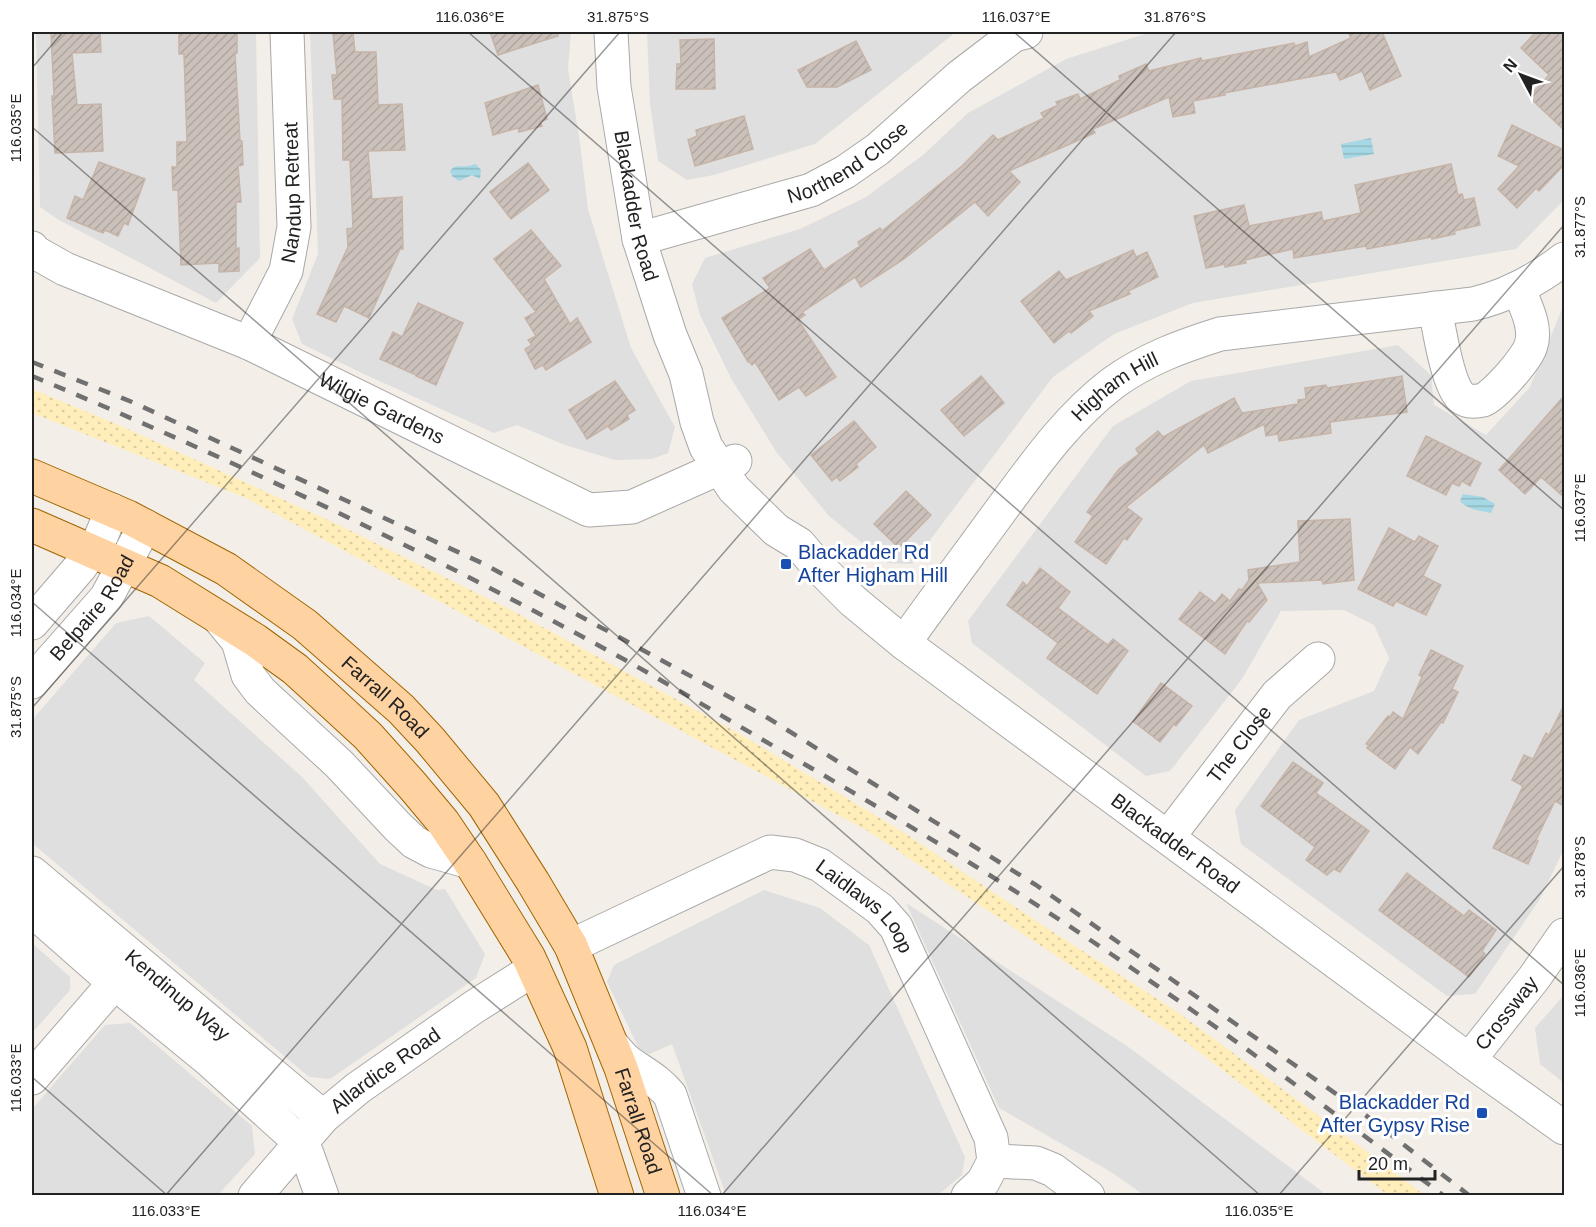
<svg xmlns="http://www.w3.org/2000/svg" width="1596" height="1227" font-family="Arial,sans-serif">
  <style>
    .residential { fill: #e0dfdf }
    .sand { fill: url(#sand-dots) }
    .water { fill: url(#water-rules) }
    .building { fill: url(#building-hatch); stroke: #c6b4a8; stroke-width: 1.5 }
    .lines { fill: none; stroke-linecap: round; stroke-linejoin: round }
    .minor-casing { stroke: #a9a9a9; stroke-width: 35 }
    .major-casing { stroke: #a06500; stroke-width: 35 }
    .minor { stroke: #fff; stroke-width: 33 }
    .major { stroke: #ffd3a1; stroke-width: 33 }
    .rail { stroke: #707070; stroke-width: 4.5; stroke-dasharray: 12 12; stroke-linecap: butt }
    .ticks { fill: none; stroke: #222; stroke-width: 1.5; stroke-opacity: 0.45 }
    .transit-dot { fill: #1a4fb4; stroke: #fff; stroke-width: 2 }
    .labels { text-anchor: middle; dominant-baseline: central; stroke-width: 6; stroke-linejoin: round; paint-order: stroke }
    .street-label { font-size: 20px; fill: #222; stroke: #fff }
    .transit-label { font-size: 20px; fill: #164399; stroke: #fff; text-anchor: start }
    .neatline { fill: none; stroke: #222; stroke-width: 2 }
    .ticks-label { font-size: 15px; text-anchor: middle; fill: #222 }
  </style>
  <defs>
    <pattern id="sand-dots" width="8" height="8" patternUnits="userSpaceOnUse" patternTransform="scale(1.5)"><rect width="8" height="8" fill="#ffeeba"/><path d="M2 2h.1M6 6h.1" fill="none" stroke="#dacca0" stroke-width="1.8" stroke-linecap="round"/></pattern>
    <pattern id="water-rules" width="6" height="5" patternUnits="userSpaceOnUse" patternTransform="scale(1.5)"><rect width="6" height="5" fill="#a5d8e4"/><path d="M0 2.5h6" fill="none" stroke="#8eb9c3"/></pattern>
    <pattern id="building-hatch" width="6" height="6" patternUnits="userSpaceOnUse" patternTransform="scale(1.5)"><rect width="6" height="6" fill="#cbc1ba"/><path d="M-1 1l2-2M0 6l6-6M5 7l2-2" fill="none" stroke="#aea6a0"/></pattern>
  </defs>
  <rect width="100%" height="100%" fill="#f3efe8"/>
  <g class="residential">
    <polygon points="36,32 256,32 260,258 216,303 59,220 40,207"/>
    <polygon points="310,32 571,32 568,68 580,143 588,209 631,348 675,427 668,453 652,459 615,460 565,445 517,425 494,433 366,375 302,344 292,319 318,254"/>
    <polygon points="647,32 956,32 815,144 714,175 687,180 658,161 650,103"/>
    <polygon points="1163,32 1564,32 1564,200 1516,249 1193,303 1114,334 1053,377 912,564 887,563 829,516 777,453 732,380 700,315 692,284 705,258 800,229 866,197 923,155 968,113 1066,59 1148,33"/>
    <polygon points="1564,304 1564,849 1540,899 1475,994 1447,996 1241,844 1235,810 1299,720 1374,691 1389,658 1374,625 1344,610 1281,611 1242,679 1170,771 1146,776 972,643 968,621 1113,426 1191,381 1398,345 1431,375 1434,405 1486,435 1530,387"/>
    <polygon points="149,616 205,663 194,680 302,777 380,864 437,890 445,889 485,954 476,978 330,1079 309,1077 32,843 32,720 116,623"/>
    <polygon points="764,890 820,908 869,945 965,1157 962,1175 938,1195 726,1195 672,1044 643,1057 607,982 614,965"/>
    <polygon points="906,903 1127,1046 1323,1192 1319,1196 1144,1195 1111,1172 999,1108"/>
    <polygon points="32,943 70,977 70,990 32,1033"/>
    <polygon points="1564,995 1564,1083 1540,1064 1535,1028"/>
    <polygon points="130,1023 252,1126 255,1154 218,1195 32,1195 32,1109 105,1025"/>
  </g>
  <polygon class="sand" points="32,389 121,426 341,526 515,612 740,734 903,832 1050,930 1176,1011 1326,1121 1424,1195 1388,1195 1183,1040 868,831 246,498 32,413"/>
  <g class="water">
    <polygon points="1371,138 1374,154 1344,159 1341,144"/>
    <path d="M476 164 481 170 480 179 472 175 459 181 452 176 450 171C456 163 460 168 468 166 471 166 473 164 476 164Z"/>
    <path d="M1463 494 1483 497 1495 504 1491 513C1481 511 1466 509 1460 501Z"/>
  </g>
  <g class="building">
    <polygon points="51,32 100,32 101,52 72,53 77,105 101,104 103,151 55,153 52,96 54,96"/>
    <polygon points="179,32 237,32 237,53 235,53 240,141 242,141 243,165 238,166 241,202 236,202 236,249 239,248 239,271 219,272 219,263 181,265 178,190 173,190 172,167 177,167 177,142 187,142 184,54 179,54"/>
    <polygon points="490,32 558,32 558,36 498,55"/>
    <polygon points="1348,32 1382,32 1401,76 1370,90 1362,71 1340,80 1336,72 1224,93 1225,95 1193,101 1195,113 1173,117 1169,97 1093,129 1095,133 1009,171 1020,182 988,216 975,202 904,259 861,287 855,277 802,312 805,315 798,320 836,377 806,396 799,387 779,400 755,362 752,365 749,361 748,362 722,318 770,288 763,278 810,249 824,270 860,246 858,242 880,228 882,231 962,166 993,135 998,140 1044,118 1041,113 1058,105 1056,102 1078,94 1080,99 1120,80 1119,76 1146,64 1149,71 1201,58 1202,61 1294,43 1295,46 1307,42 1309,57 1351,38"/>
    <polygon points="1536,32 1564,32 1564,130 1529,97 1549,75 1521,48"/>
    <polygon points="353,33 355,52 376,52 378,105 402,104 405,150 368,151 372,199 402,197 403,249 400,249 369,318 344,306 336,322 317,314 348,247 347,229 353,228 350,160 343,160 342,99 334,99 332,75 337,75 333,34"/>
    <polygon points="714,39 715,89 676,89 677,64 681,64 680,40"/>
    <polygon points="856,41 871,70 837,87 807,87 798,70"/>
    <polygon points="538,85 547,119 540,122 542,126 519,132 518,128 493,135 485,103"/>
    <polygon points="744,116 753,149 695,166 688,140 697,136 696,130"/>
    <polygon points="1512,125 1564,150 1564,165 1539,191 1536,188 1517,208 1498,189 1519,166 1498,156"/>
    <polygon points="99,162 145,179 128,225 124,223 118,236 105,230 103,233 67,218 75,196 83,200"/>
    <polygon points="528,163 549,190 511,219 490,192"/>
    <polygon points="1451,164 1458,195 1462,194 1464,200 1474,198 1480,225 1454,231 1455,234 1432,239 1432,237 1367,249 1366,246 1294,258 1293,249 1245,260 1246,263 1225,267 1225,264 1206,268 1194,216 1244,205 1249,226 1321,212 1323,221 1361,213 1355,185"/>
    <polygon points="531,230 561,266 544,279 570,324 577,318 591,342 546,370 543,365 535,369 525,349 532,345 528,340 536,336 525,318 536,312 494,259"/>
    <polygon points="1133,250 1136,257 1147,252 1158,277 1128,291 1130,294 1089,311 1093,316 1071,333 1069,331 1054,343 1021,301 1059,271 1066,280"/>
    <polygon points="418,303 463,323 436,385 416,376 416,375 380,359 393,332 402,337"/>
    <polygon points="981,376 1004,403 964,436 941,410"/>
    <polygon points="1402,376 1407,412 1330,422 1331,433 1279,441 1278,434 1266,436 1264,424 1208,453 1204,445 1126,507 1142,519 1127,540 1124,538 1106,564 1075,542 1093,516 1087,512 1119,469 1139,454 1136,449 1158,431 1163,437 1234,398 1242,413 1298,404 1298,400 1306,399 1305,388 1326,385 1327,388"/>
    <polygon points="615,381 635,410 627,415 629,419 611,430 608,426 587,439 569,410"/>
    <polygon points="1564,396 1564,497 1541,477 1525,494 1499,470"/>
    <polygon points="854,421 876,447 856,464 858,467 840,481 837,477 832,481 811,455"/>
    <polygon points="1426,436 1481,463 1470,486 1462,481 1459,486 1452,483 1446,495 1407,476"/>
    <polygon points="906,491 931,515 899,548 874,524"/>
    <polygon points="1350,519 1354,580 1323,584 1322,580 1257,583 1267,600 1249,622 1247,621 1225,654 1179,619 1200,592 1215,603 1222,594 1230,601 1239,589 1242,590 1249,580 1248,570 1300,562 1298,521"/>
    <polygon points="1389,528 1415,542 1419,536 1438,546 1423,576 1441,585 1426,615 1396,601 1393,606 1358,589"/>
    <polygon points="1040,568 1070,592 1058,608 1108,645 1113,639 1128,651 1097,694 1047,658 1058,643 1007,605 1023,582 1027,586"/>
    <polygon points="1431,650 1463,666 1452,689 1458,692 1443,723 1441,722 1418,754 1410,747 1395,769 1367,748 1369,745 1366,744 1388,716 1390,717 1393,712 1403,719 1422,677 1419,675"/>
    <polygon points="1161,683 1192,706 1176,726 1174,724 1160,742 1133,721"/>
    <polygon points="1564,705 1564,806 1555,801 1536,840 1538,841 1528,864 1493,848 1523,786 1512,780 1524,755 1533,759 1546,733 1549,735"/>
    <polygon points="1293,762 1323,783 1316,793 1369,831 1340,872 1334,869 1327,875 1306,860 1315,847 1261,806"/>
    <polygon points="1407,873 1464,916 1469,910 1496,930 1482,951 1485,954 1469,977 1379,910"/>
  </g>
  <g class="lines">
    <defs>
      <g id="minor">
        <path id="s1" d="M611 32 614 87 639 239 670 335 686 374 697 422 706 447 734 489 776 530 799 544 816 564 853 601 904 643 1469 1060 1564 1128"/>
        <path id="s2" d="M639 239 811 190 845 172 878 149 959 77 1014 35 1026 32"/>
        <path id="s3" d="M32 248 33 251 65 269 249 343 589 510 632 507 735 461"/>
        <path d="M1435 308C1439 328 1447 383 1461 397 1467 402 1475 402 1483 400 1494 396 1528 358 1531 345 1537 327 1525 305 1518 288"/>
        <path id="s4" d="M249 343 286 271 294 227 287 32"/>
        <polyline points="219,618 238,641 248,675 260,691 339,764 398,827 414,842 431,851 470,862"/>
        <polyline points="32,623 81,566 100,539 112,510"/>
        <path id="s5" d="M904 643C936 598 969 554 1001 510 1035 464 1067 418 1113 383 1146 359 1182 346 1220 334L1473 304C1507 296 1537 280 1564 259"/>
        <path id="s6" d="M32 682 106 598 145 526"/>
        <path id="s7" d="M1168 837 1277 695 1318 659"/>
        <path id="s8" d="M32 873 323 1117"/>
        <polyline points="32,910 115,983 209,1060 300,1142 307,1154 322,1196"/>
        <path id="s9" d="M571 946 770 852 795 855 820 865 880 909 896 927 991 1138 994 1161 983 1182 968 1196"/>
        <path d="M612 1045C617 1051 622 1057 628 1062 643 1073 658 1080 670 1095L704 1196"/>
        <path id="s10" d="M1469 1060 1534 978 1564 935"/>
        <polyline points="32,1078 129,966"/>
        <polyline points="994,1161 1036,1163 1053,1170 1088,1196"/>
        <path id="s11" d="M255 1196 323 1117 358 1088 474 1007 534 969"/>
      </g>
      <g id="major">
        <path id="s12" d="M32 476 128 517 226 569 305 625 401 709 430 740 484 805 533 882 571 946 621 1068 663 1196"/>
        <polyline points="32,525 160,581 255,640 295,669 329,700 368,736 412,785 443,822 470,862 529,958 570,1048 617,1196"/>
      </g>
    </defs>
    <use href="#minor" class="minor-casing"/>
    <use href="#major" class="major-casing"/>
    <use href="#minor" class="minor"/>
    <use href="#major" class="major"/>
    <g class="rail">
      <polyline points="32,362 132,402 484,564 768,718 1036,885 1355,1107 1470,1196"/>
      <path d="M32 376C224 456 413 545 596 644 657 677 715 712 775 747 889 813 1002 880 1111 954 1224 1031 1335 1113 1444 1196"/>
    </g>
  </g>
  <path class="ticks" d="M468 32 1564 985M1014 32 1564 510M1561 32 1564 35M32 68 63 32M32 127 1261 1196M32 602 714 1196M32 708 620 32M32 1077 168 1196M165 1196 1176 32M721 1196 1564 225M1278 1196 1564 866"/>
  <g class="transit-dot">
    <rect x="780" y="558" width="12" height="12" rx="3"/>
    <rect x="1476" y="1107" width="12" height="12" rx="3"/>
  </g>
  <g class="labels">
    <g class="street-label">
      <text stroke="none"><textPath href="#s2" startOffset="224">Northend Close</textPath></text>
      <text stroke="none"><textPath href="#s4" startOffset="160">Nandup Retreat</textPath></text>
      <text stroke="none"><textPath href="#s1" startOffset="176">Blackadder Road</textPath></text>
      <text stroke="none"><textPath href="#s5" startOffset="334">Higham Hill</textPath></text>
      <text stroke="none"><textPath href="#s3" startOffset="386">Wilgie Gardens</textPath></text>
      <text stroke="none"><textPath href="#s6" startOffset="96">Belpaire Road</textPath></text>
      <text stroke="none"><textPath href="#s12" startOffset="420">Farrall Road</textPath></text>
      <text stroke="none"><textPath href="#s7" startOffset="117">The Close</textPath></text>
      <text stroke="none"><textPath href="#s1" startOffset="1046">Blackadder Road</textPath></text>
      <text stroke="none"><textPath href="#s9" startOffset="334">Laidlaws Loop</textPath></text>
      <text stroke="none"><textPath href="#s8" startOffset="190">Kendinup Way</textPath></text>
      <text stroke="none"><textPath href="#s10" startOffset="60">Crossway</textPath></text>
      <text stroke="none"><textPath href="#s11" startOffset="182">Allardice Road</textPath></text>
      <text stroke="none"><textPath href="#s12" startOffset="920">Farrall Road</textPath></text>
    </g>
    <g class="transit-label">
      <text x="798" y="552">Blackadder Rd<tspan x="798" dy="23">After Higham Hill</tspan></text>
      <text x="1470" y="1102" text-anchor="end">Blackadder Rd<tspan x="1470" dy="23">After Gypsy Rise</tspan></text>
    </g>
  </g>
  <rect width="1596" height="1227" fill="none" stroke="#ffffff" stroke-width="66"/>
  <g transform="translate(1521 75) rotate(311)" stroke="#ffffff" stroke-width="4.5" paint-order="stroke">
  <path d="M0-4.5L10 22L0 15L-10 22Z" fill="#222222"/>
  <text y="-9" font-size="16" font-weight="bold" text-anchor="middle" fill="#222222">N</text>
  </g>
  <path d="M1359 1170v9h76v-9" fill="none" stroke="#222222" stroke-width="3"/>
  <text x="1368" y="1170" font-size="18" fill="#222222" stroke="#ffffff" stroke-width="4.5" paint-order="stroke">20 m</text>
  <rect x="33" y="33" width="1530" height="1161" class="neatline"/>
  <g class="ticks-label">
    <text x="470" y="22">116.036°E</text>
    <text x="618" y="22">31.875°S</text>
    <text x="1016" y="22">116.037°E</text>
    <text x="1175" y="22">31.876°S</text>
    <text transform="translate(16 128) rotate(-90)" y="5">116.035°E</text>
    <text transform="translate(1580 227) rotate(-90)" y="5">31.877°S</text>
    <text transform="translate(1580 508) rotate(-90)" y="5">116.037°E</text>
    <text transform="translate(16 603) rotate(-90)" y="5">116.034°E</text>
    <text transform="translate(16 707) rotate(-90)" y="5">31.875°S</text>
    <text transform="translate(1580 867) rotate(-90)" y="5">31.878°S</text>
    <text transform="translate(1580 983) rotate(-90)" y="5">116.036°E</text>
    <text transform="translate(16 1078) rotate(-90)" y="5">116.033°E</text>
    <text x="166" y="1216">116.033°E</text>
    <text x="712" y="1216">116.034°E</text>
    <text x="1259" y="1216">116.035°E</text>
  </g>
</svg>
